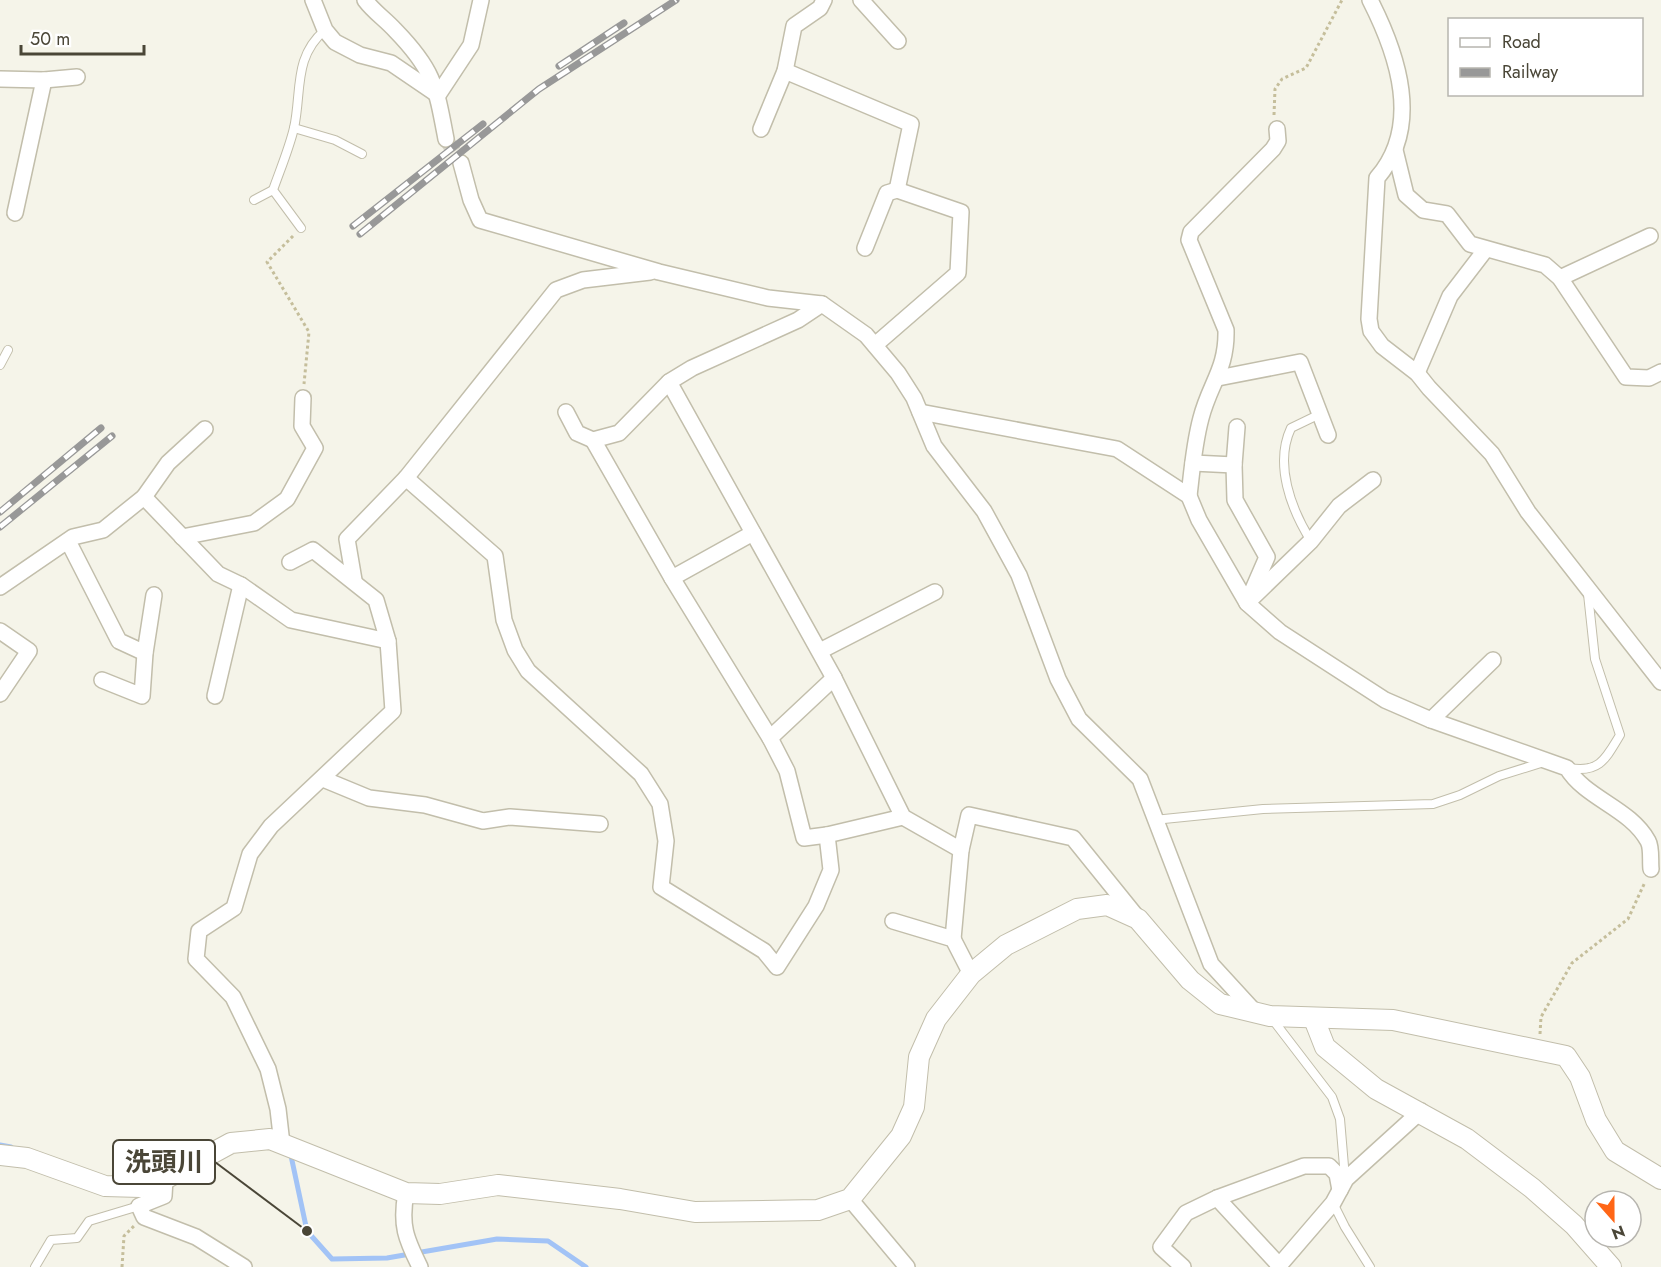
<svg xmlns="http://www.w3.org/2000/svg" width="1661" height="1267" font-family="Jost,'Noto Sans JP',sans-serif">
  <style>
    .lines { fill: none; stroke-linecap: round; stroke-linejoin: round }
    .stream { stroke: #a2c3f6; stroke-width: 5 }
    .minor-tunnel { stroke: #d3d1c5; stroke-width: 15; stroke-dasharray: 15 8; stroke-linecap: butt }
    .service-casing { stroke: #c2beab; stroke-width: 10 }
    .minor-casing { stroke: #c2beab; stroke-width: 18 }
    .tertiary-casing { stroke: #c2beab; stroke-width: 22 }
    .path { stroke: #c5be9b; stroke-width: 3; stroke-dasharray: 3 3; stroke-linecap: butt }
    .service { stroke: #fff; stroke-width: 8 }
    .minor { stroke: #fff; stroke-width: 15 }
    .tertiary { stroke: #fff; stroke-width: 20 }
    .rail-casing { stroke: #989898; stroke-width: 7 }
    .rail { stroke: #fff; stroke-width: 4.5; stroke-dasharray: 14; stroke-linecap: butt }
    .leader { fill: none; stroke: #4a4637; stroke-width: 2 }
    .callout-dot { fill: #4a4637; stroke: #fff; stroke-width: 2 }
    .callout { fill: #fff; stroke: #4a4637; stroke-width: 2 }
    .callout-label { font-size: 26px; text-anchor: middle; font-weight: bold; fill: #4a4637 }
  </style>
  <rect width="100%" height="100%" fill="#f5f4e9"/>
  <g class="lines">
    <g class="stream">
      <polyline points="0,1145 11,1147"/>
      <polyline points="290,1151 307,1231 332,1259 387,1258 497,1239 548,1241 586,1267"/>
      <polyline points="131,1178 151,1174"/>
    </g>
    <polyline class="minor-tunnel" points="446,139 461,163"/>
    <defs>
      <g id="service">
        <polyline points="294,128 335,140 362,154"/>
        <polyline points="254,200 273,190"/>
        <path d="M301 228 273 190C280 170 289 149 294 128 302 92 293 57 325 30"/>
        <polyline points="0,365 8,350"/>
        <path d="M1311 541C1291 509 1274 464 1291 428L1320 414"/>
        <path d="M1570 768C1600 773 1606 758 1620 735L1595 659 1588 594"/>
        <polyline points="1154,820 1263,809 1433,804 1460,795 1499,776 1544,762"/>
        <polyline points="1273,1020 1332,1097 1340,1119 1345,1178"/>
        <polyline points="1333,1203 1345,1227 1370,1267"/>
        <polyline points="35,1267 51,1240 77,1238 89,1221 139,1206"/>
      </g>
      <g id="minor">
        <polyline points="313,0 325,30 335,42 360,55 391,63 438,95"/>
        <path d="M365 0C374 12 385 19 395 30 434 70 436 86 446 139"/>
        <polyline points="861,0 898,41"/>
        <path d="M1370 0C1398 55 1422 126 1377 178L1369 319 1371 331 1382 346 1417 373 1429 388 1492 454 1528 512 1661 682"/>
        <polyline points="785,71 911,124 897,190"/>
        <polyline points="0,79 44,80 77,77"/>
        <polyline points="438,95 471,45 481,0"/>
        <polyline points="761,129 785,71 794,26 820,8 824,0"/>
        <polyline points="1395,150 1406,195 1423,210 1447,214 1470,244 1545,265 1560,278 1626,377 1649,378 1661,372"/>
        <polyline points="461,163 471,200 480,220 659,272 768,298 822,304 866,335 898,373 914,398 934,446 984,511 1019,575 1058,679 1079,719 1140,779 1211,964 1255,1012"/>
        <polyline points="15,213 44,80"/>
        <polyline points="865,248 887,193 897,190 961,212 958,273 875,345"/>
        <polyline points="1560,278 1650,236"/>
        <polyline points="1417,373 1450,296 1486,249"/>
        <polyline points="1218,378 1300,362 1328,435"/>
        <polyline points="669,382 834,678 903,817 961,850 953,939"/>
        <polyline points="566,412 577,433 593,440 619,433 669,382 692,368 798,320 822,304"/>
        <path d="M920 412 1117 449 1189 496 1199 520 1247 603 1280 632 1385 700 1431 720 1567 768C1586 799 1630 808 1648 841 1652 848 1650 861 1651 869"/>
        <polyline points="1237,427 1234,465 1235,500 1267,557 1247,603"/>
        <polyline points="593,440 672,578 770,738 787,771 804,838 827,835 903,817"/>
        <polyline points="1193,463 1234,465"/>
        <polyline points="406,478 495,556 504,620 515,650 528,671 641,774 660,804 666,841 661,887 764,951 777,967 816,906 831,870 827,835"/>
        <path d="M1189 496C1192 470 1194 444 1201 418 1210 383 1227 369 1226 330L1189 240 1191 232 1273 149 1278 141 1277 129"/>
        <polyline points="144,497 218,574 241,585 291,620 388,641"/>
        <polyline points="182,537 254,523 287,499 315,448 302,426 303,398"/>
        <polyline points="68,541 119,641 145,653"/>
        <polyline points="672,578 753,533"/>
        <polyline points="354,580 347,539 406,478 556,290 583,280 650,272"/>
        <polyline points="0,587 73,537 103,530 144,497 168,463 205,429"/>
        <polyline points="1251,599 1311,541 1339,506 1373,480"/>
        <polyline points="0,631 29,651 0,694"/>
        <polyline points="820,651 935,592"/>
        <polyline points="102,680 142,696 145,653 154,595"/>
        <polyline points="215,696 241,585"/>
        <polyline points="1431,720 1493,660"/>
        <polyline points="770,738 834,678"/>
        <polyline points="323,779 369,798 425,805 483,821 510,817 600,824"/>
        <polyline points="961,850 969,815 1073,838 1136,916"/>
        <polyline points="893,921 953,939 971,974"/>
        <polyline points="282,1144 278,1109 268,1069 233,997 196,959 199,931 234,908 250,854 271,826 393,711 388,641 376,600 313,550 290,562"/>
        <polyline points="165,1179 164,1196 139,1206 144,1217 196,1237 244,1267"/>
        <path d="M406 1193C400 1225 406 1239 420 1267"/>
        <polyline points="1217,1198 1279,1265"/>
        <polyline points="850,1199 907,1267"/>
        <polyline points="1183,1267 1161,1247 1186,1213 1217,1198 1304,1166 1329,1166 1337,1174 1340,1190"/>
        <polyline points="1278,1267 1333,1203 1346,1179 1421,1111"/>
      </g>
      <g id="tertiary">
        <polyline points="1314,1019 1325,1047 1376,1089 1467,1139 1532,1188 1574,1225 1611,1267"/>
        <polyline points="0,1155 27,1158 105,1186 141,1187 165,1179 231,1143 270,1139 406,1193 440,1194 498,1185 620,1199 695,1212 818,1210 850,1199 901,1136 914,1107 919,1057 936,1019 971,974 1006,945 1077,909 1107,905 1138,919 1190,980 1220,1004 1270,1016 1393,1020 1566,1056 1580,1077 1596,1120 1615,1151 1661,1179"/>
      </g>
    </defs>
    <use href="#service" class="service-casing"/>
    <use href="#minor" class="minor-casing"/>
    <use href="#tertiary" class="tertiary-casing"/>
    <g class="path">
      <polyline points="1274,115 1275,89 1282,79 1306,68 1342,0"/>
      <polyline points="293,236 267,262 309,332 304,384"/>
      <polyline points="1540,1034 1541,1017 1572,963 1628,919 1645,882"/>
      <polyline points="122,1267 124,1236 134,1226"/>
    </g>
    <use href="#service" class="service"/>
    <use href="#minor" class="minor"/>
    <use href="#tertiary" class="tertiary"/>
    <defs>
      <g id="rail">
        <polyline points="559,66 624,23"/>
        <polyline points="353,226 483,124"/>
        <polyline points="360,234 539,89 676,0"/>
        <polyline points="0,512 101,428"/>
        <polyline points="0,527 112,436"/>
      </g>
    </defs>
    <use href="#rail" class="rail-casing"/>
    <use href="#rail" class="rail"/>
  </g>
  <path class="leader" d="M307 1231L215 1162"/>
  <circle class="callout-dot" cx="307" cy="1231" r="6"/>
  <rect class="callout" x="113" y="1140" width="102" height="44" rx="6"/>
  <g class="callout-label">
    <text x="164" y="1171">洗頭川</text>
  </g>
  <rect x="1448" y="18" width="195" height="78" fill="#ffffff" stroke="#b7b5af" stroke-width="1.5"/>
  <rect x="1460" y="38" width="30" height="9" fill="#ffffff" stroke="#b7b5af" stroke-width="1.5"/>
  <text x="1502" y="48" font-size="18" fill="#4a4637">Road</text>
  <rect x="1460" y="68" width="30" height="9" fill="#989898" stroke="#b7b5af" stroke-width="1.5"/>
  <text x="1502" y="78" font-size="18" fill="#4a4637">Railway</text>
  <g transform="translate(1613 1219) rotate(159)"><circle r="28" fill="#ffffff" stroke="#b7b5af" stroke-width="1.5"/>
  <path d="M0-4.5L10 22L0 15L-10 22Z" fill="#ff6616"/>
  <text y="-9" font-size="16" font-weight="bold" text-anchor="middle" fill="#4a4637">N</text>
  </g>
  <path d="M21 45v9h123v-9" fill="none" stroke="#4a4637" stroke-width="3"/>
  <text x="30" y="45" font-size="18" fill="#4a4637" stroke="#ffffff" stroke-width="4.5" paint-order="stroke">50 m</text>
</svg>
